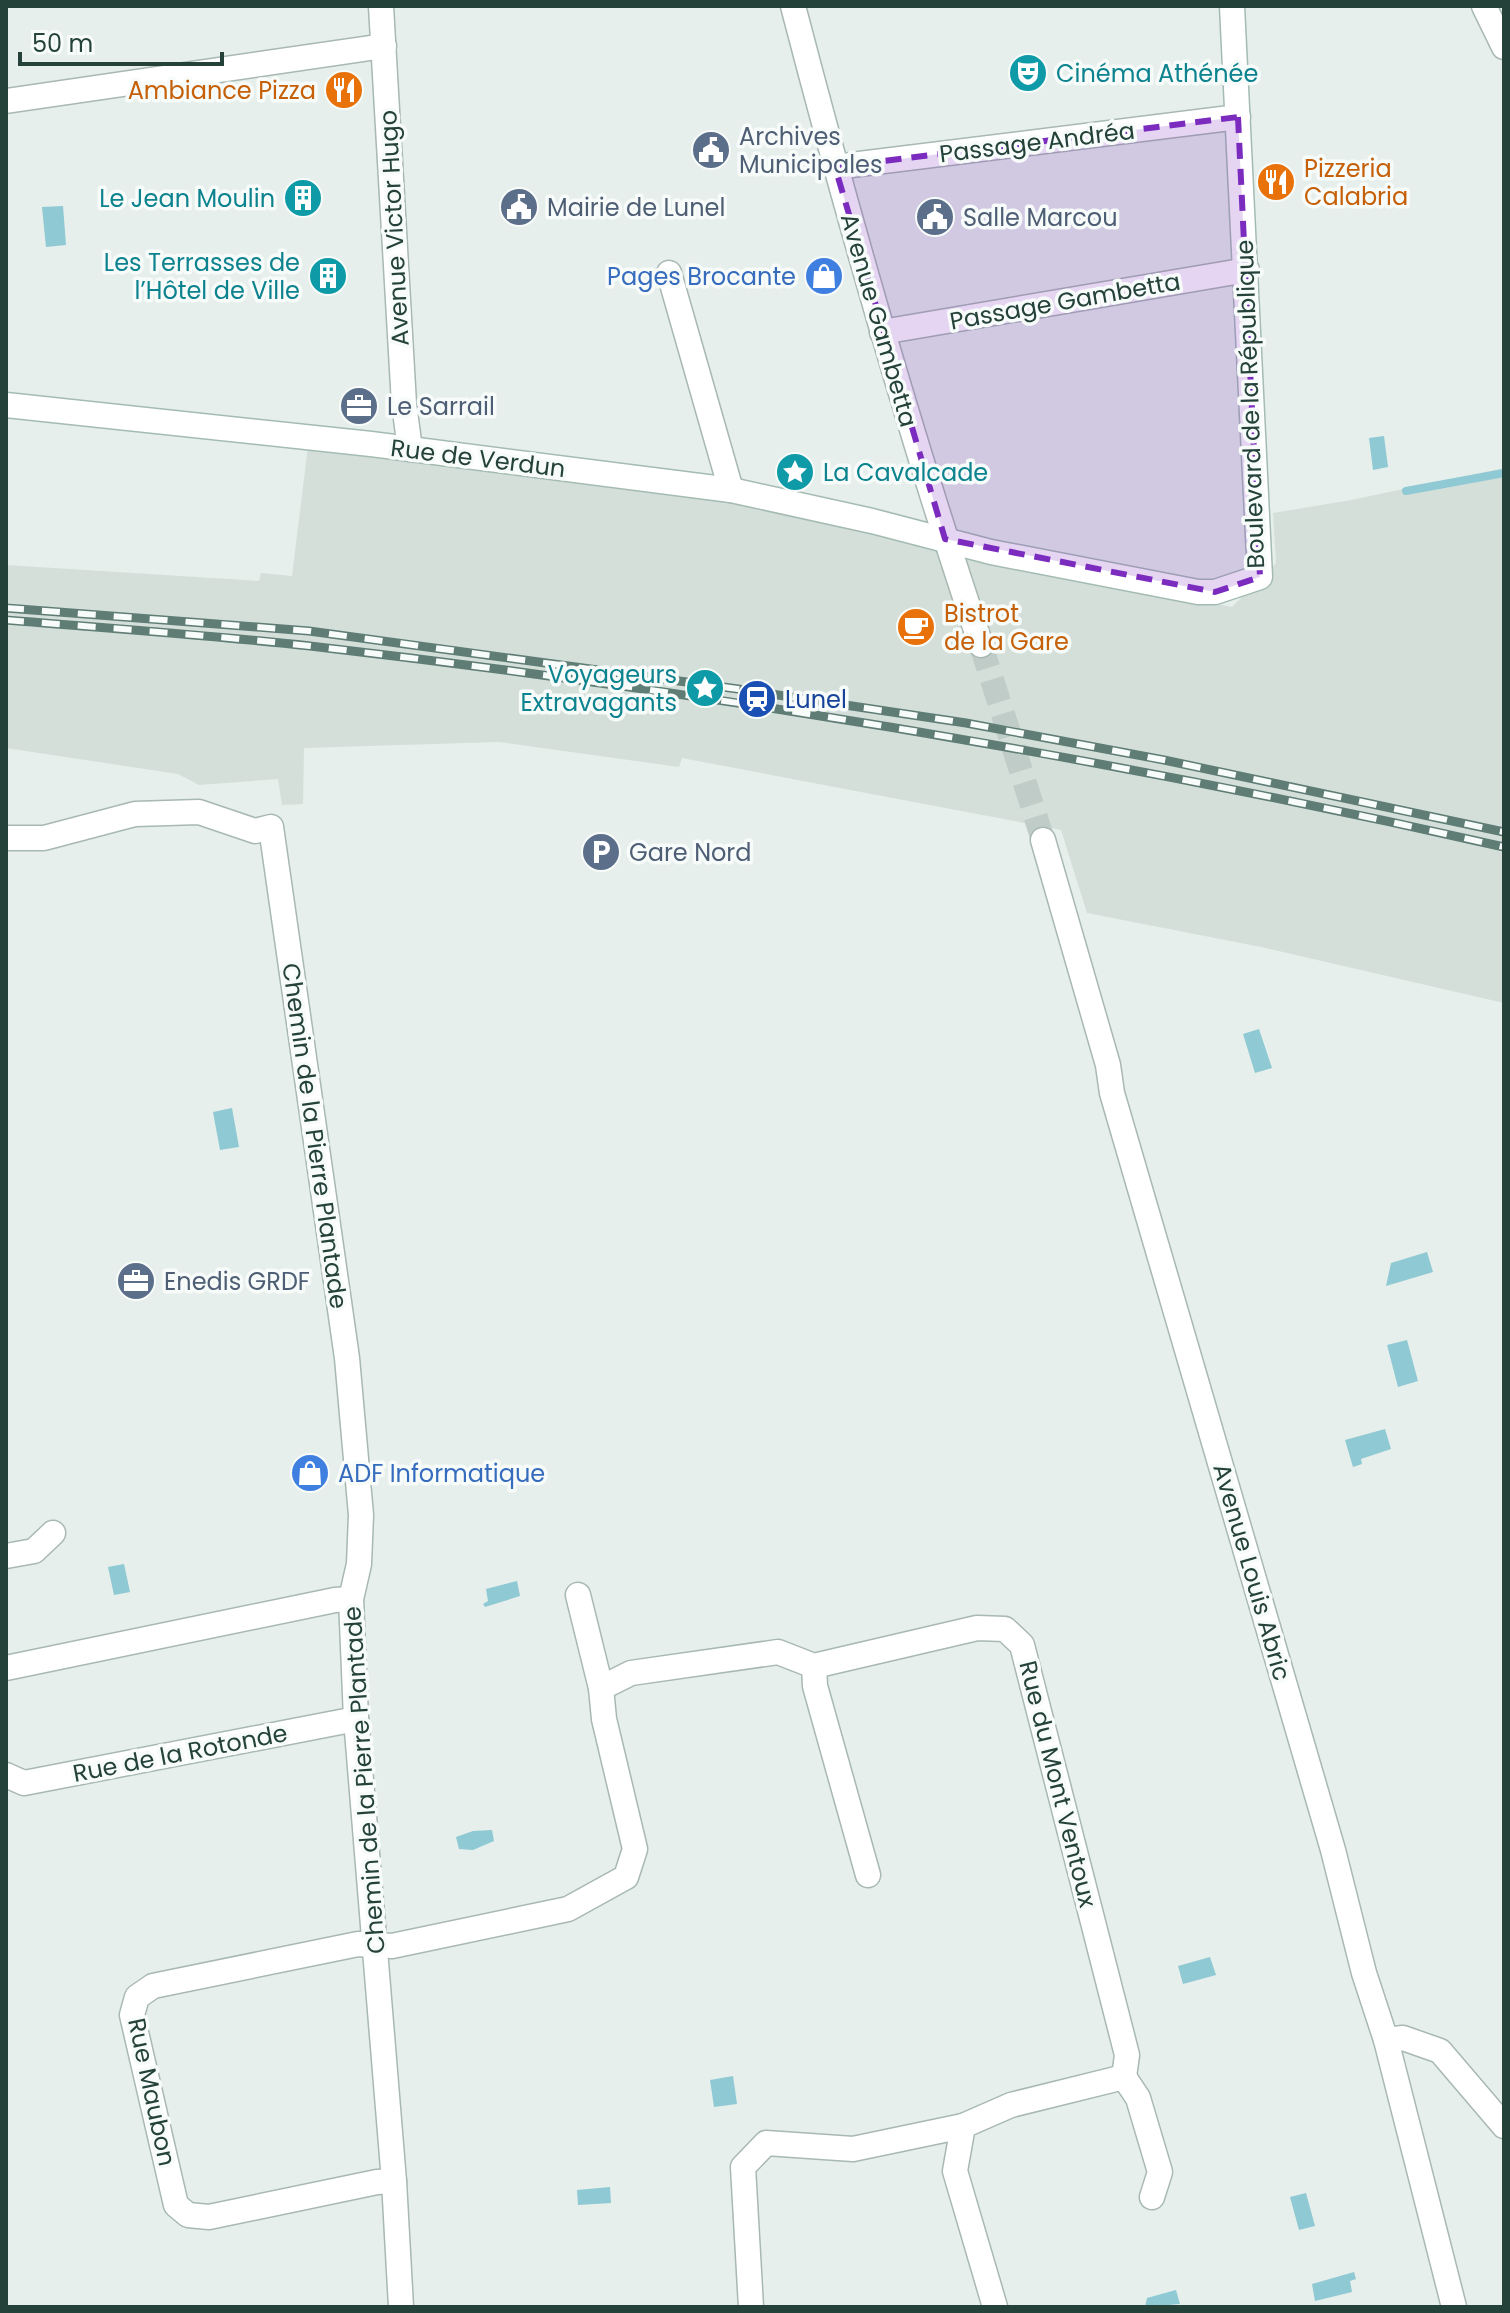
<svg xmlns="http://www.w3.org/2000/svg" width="1510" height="2313" font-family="Poppins,sans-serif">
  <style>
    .built { fill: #d4dfda }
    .water { fill: #8ec9d4 }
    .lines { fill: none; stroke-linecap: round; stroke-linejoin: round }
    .stream { stroke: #8ec9d4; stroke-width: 8 }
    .street-tunnel { stroke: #bfccc8; stroke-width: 24; stroke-dasharray: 24 12; stroke-linecap: butt }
    .street-casing { stroke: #a8b8b2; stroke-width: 27 }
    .secondary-casing { stroke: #a4bbb3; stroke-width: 27 }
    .street { stroke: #fff; stroke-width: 24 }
    .secondary { stroke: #fff; stroke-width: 24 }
    .rail-casing { stroke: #5f7d75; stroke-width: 9 }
    .rail { stroke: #f7fbf9; stroke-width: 6; stroke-dasharray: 18; stroke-linecap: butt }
    .marked { fill: #7b2cbf; fill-opacity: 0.2; stroke: #7b2cbf; stroke-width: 6; stroke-dasharray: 16 10; stroke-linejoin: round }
    .labels { text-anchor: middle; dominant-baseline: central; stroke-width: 7; stroke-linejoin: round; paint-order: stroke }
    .culture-label { font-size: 24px; fill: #0d838f; stroke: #f7fbf9; text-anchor: end }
    .food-label { font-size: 24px; fill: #c56008; stroke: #f7fbf9; text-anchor: start }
    .service-label { font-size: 24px; fill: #4e5e75; stroke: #f7fbf9; text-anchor: start }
    .street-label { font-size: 24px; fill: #24423a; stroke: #f7fbf9 }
    .shop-label { font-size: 24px; fill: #366cbe; stroke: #f7fbf9; text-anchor: end }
    .transit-label { font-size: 24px; fill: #164399; stroke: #f7fbf9; text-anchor: start }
  </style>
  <rect width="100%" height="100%" fill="#e6efeb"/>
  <polygon class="built" points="309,438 731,490 919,545 1232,607 1276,563 1273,513 1351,500 1504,468 1504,1003 1261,947 1087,913 1061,830 682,758 679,767 499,742 304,748 303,804 282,805 278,779 199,785 178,774 6,748 6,565 259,581 261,573 292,576"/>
  <g class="water">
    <polygon points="63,206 66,245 46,247 42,207"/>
    <polygon points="1384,436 1388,467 1373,470 1369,438"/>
    <polygon points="1259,1029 1272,1068 1255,1073 1243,1034"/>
    <polygon points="232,1108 239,1147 220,1150 213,1112"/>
    <polygon points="1427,1252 1433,1272 1386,1286 1391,1263"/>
    <polygon points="1407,1340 1418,1381 1398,1387 1387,1345"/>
    <polygon points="1385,1429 1391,1449 1361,1459 1362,1464 1353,1467 1345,1440"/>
    <polygon points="124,1564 130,1592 114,1595 108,1567"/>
    <polygon points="517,1581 520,1596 485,1607 483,1604 488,1601 486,1589"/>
    <polygon points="492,1830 494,1841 473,1850 459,1849 456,1837 473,1831"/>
    <polygon points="1210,1957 1216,1975 1183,1984 1178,1966"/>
    <polygon points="733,2076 737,2104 714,2107 710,2080"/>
    <polygon points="610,2187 611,2203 578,2205 577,2190"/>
    <polygon points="1306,2193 1315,2226 1299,2230 1290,2197"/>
    <polygon points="1354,2272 1356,2279 1350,2281 1352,2292 1315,2301 1312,2284"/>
    <polygon points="1176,2290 1180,2304 1145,2307 1147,2298"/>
  </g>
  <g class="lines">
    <polyline class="stream" points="1406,491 1504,473"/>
    <polyline class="street-tunnel" points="981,645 1043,840"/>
    <defs>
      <g id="street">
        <polyline points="381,6 404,404 410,449"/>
        <path d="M793 6C849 221 910 435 981 645"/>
        <polyline points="1484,6 1504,47"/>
        <polyline points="6,101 384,46"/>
        <polyline points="835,167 1238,117"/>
        <polyline points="669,273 731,490"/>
        <polyline points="882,332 1247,270"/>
        <polyline points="6,838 44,838 135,814 199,812 255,831 271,827 347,1358 361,1515 359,1564 351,1599 356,1719 394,2181 401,2307"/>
        <polyline points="1043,840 1108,1065 1112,1093 1333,1850 1364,1973 1386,2040 1454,2307"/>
        <polyline points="6,1556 34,1551 53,1533"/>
        <polyline points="578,1595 601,1688"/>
        <polyline points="814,1666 815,1686 868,1875"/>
        <polyline points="6,1668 335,1600 351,1599"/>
        <polyline points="6,1775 24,1783 356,1719"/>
        <polyline points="1386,2040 1403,2038 1440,2051 1504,2126"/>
        <polyline points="1124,2077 1138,2098 1160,2172 1152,2197"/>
        <polyline points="394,2181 377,2182 209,2217 188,2215 176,2205 132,2015 137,1997 153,1986 358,1944 392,1946 568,1909 626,1877 635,1849 604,1719 601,1688 631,1673 778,1652 814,1666 977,1628 1005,1629 1022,1645 1127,2055 1124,2077 1011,2105 963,2126 955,2171 995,2307"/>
        <polyline points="751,2307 743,2167 766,2143 853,2149 963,2126"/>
      </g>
      <polyline id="secondary" points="6,405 371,444 731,490 872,521 991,552 1198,592 1215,592 1260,577 1232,6"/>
    </defs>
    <use href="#street" class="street-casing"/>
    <use href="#secondary" class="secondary-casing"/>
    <use href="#street" class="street"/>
    <use href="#secondary" class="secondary"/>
    <defs>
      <g id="rail">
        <polyline points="6,608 309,631 738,689 966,723 1164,760 1504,832"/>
        <path d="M6 620C107 628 209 635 310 646 711 692 1110 758 1504 847"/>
      </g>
    </defs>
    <use href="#rail" class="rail-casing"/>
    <use href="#rail" class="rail"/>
  </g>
  <path class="marked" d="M1238 117 1260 577 1215 592 945 539 835 167Z"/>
  <defs>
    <symbol id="theatre-disc" viewBox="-11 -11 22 22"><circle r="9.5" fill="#0f9aa8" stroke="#f7fbf9"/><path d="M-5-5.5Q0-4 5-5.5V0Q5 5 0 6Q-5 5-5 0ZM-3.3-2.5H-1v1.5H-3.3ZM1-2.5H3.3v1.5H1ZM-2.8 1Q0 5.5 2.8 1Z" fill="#fff"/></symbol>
    <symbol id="restaurant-disc" viewBox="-11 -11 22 22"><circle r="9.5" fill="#e8710a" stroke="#f7fbf9"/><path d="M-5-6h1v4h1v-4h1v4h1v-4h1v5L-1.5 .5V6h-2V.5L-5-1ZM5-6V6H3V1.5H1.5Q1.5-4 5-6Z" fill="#fff"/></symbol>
    <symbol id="civic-disc" viewBox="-11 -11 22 22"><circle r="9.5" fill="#5c6f8a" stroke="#f7fbf9"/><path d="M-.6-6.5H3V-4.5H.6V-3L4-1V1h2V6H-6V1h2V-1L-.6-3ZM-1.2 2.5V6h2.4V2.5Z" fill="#fff"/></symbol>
    <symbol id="building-disc" viewBox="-11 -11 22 22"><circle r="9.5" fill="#0f9aa8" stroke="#f7fbf9"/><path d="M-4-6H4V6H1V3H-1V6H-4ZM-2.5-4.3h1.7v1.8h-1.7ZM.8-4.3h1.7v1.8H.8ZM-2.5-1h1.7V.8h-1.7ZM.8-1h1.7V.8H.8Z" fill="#fff"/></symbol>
    <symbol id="shop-disc" viewBox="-11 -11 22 22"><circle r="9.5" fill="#3f7fe0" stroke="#f7fbf9"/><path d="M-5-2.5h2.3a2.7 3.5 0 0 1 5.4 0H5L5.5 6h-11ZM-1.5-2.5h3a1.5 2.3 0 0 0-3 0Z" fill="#fff"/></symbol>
    <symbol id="office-disc" viewBox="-11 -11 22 22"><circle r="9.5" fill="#5c6f8a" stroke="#f7fbf9"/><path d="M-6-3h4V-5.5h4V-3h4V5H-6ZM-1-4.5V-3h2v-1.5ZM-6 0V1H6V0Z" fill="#fff"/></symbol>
    <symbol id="sight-disc" viewBox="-11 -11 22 22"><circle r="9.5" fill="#0f9aa8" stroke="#f7fbf9"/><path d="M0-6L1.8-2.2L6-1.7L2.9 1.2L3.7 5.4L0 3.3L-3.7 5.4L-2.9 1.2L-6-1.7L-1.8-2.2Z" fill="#fff"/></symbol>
    <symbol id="cafe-disc" viewBox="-11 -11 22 22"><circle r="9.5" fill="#e8710a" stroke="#f7fbf9"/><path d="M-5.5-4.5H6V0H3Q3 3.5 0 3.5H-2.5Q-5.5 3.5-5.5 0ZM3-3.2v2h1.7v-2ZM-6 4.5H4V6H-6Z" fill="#fff"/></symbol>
    <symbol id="station-disc" viewBox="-11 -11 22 22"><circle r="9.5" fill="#1a4fb4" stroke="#f7fbf9"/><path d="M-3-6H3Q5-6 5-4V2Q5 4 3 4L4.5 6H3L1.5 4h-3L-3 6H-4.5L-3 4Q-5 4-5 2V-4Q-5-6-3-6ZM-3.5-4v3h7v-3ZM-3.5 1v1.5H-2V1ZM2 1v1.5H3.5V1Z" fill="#fff"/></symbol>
    <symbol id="parking-disc" viewBox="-11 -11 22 22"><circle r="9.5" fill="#5c6f8a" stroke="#f7fbf9"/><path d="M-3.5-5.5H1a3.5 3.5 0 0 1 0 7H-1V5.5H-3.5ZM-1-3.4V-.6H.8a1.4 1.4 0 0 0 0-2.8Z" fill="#fff"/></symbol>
  </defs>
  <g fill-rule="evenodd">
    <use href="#theatre-disc" x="1006" y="51" width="44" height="44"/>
    <use href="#restaurant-disc" x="322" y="68" width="44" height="44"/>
    <use href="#civic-disc" x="689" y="128" width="44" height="44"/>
    <use href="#restaurant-disc" x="1254" y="160" width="44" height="44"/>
    <use href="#building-disc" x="281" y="176" width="44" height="44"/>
    <use href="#civic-disc" x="497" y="185" width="44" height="44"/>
    <use href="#civic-disc" x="913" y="195" width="44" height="44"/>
    <use href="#building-disc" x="306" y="254" width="44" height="44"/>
    <use href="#shop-disc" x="802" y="254" width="44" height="44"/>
    <use href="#office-disc" x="337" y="384" width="44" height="44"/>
    <use href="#sight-disc" x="773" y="450" width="44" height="44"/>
    <use href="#cafe-disc" x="894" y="605" width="44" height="44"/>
    <use href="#sight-disc" x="683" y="666" width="44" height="44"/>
    <use href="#station-disc" x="735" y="677" width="44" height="44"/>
    <use href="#parking-disc" x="579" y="830" width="44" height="44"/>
    <use href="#office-disc" x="114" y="1259" width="44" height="44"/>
    <use href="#shop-disc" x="288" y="1451" width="44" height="44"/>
  </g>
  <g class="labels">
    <g class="culture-label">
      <text x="1056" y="73" text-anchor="start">Cinéma Athénée</text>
      <text x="275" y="198">Le Jean Moulin</text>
      <text x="300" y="262">Les Terrasses de<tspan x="300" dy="28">l’Hôtel de Ville</tspan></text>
      <text x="823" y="472" text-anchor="start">La Cavalcade</text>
      <text x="677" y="674">Voyageurs<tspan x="677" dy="28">Extravagants</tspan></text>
    </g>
    <g class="food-label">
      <text x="316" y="90" text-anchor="end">Ambiance Pizza</text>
      <text x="1304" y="168">Pizzeria<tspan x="1304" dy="28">Calabria</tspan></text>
      <text x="944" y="613">Bistrot<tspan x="944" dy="28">de la Gare</tspan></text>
    </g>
    <g class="service-label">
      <text x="739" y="136">Archives<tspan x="739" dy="28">Municipales</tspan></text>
      <text x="547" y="207">Mairie de Lunel</text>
      <text x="963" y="217">Salle Marcou</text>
      <text x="387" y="406">Le Sarrail</text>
      <text x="629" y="852">Gare Nord</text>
      <text x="164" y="1281">Enedis GRDF</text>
    </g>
    <g class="street-label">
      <text transform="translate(1037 142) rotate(-7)">Passage Andréa</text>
      <text transform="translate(394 228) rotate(-93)">Avenue Victor Hugo</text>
      <text transform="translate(1065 301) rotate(-10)">Passage Gambetta</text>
      <text transform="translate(879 320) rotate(74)">Avenue Gambetta</text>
      <text transform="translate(1250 404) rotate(-92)">Boulevard de la République</text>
      <text transform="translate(478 458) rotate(7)">Rue de Verdun</text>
      <text transform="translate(315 1136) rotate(82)">Chemin de la Pierre Plantade</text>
      <text transform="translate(1252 1572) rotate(74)">Avenue Louis Abric</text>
      <text transform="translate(180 1753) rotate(-11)">Rue de la Rotonde</text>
      <text transform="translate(364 1780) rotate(-94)">Chemin de la Pierre Plantade</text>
      <text transform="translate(1058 1784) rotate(76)">Rue du Mont Ventoux</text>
      <text transform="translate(152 2092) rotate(78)">Rue Maubon</text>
    </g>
    <g class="shop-label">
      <text x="796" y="276">Pages Brocante</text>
      <text x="338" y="1473" text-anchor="start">ADF Informatique</text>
    </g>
    <g class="transit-label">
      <text x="785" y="699">Lunel</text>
    </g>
  </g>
  <rect width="1510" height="2313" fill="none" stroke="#24423a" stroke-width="16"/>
  <path d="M20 52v12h202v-12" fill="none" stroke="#24423a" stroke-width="4"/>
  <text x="32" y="52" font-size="24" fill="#24423a" stroke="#f7fbf9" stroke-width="6" paint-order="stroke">50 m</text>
</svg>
